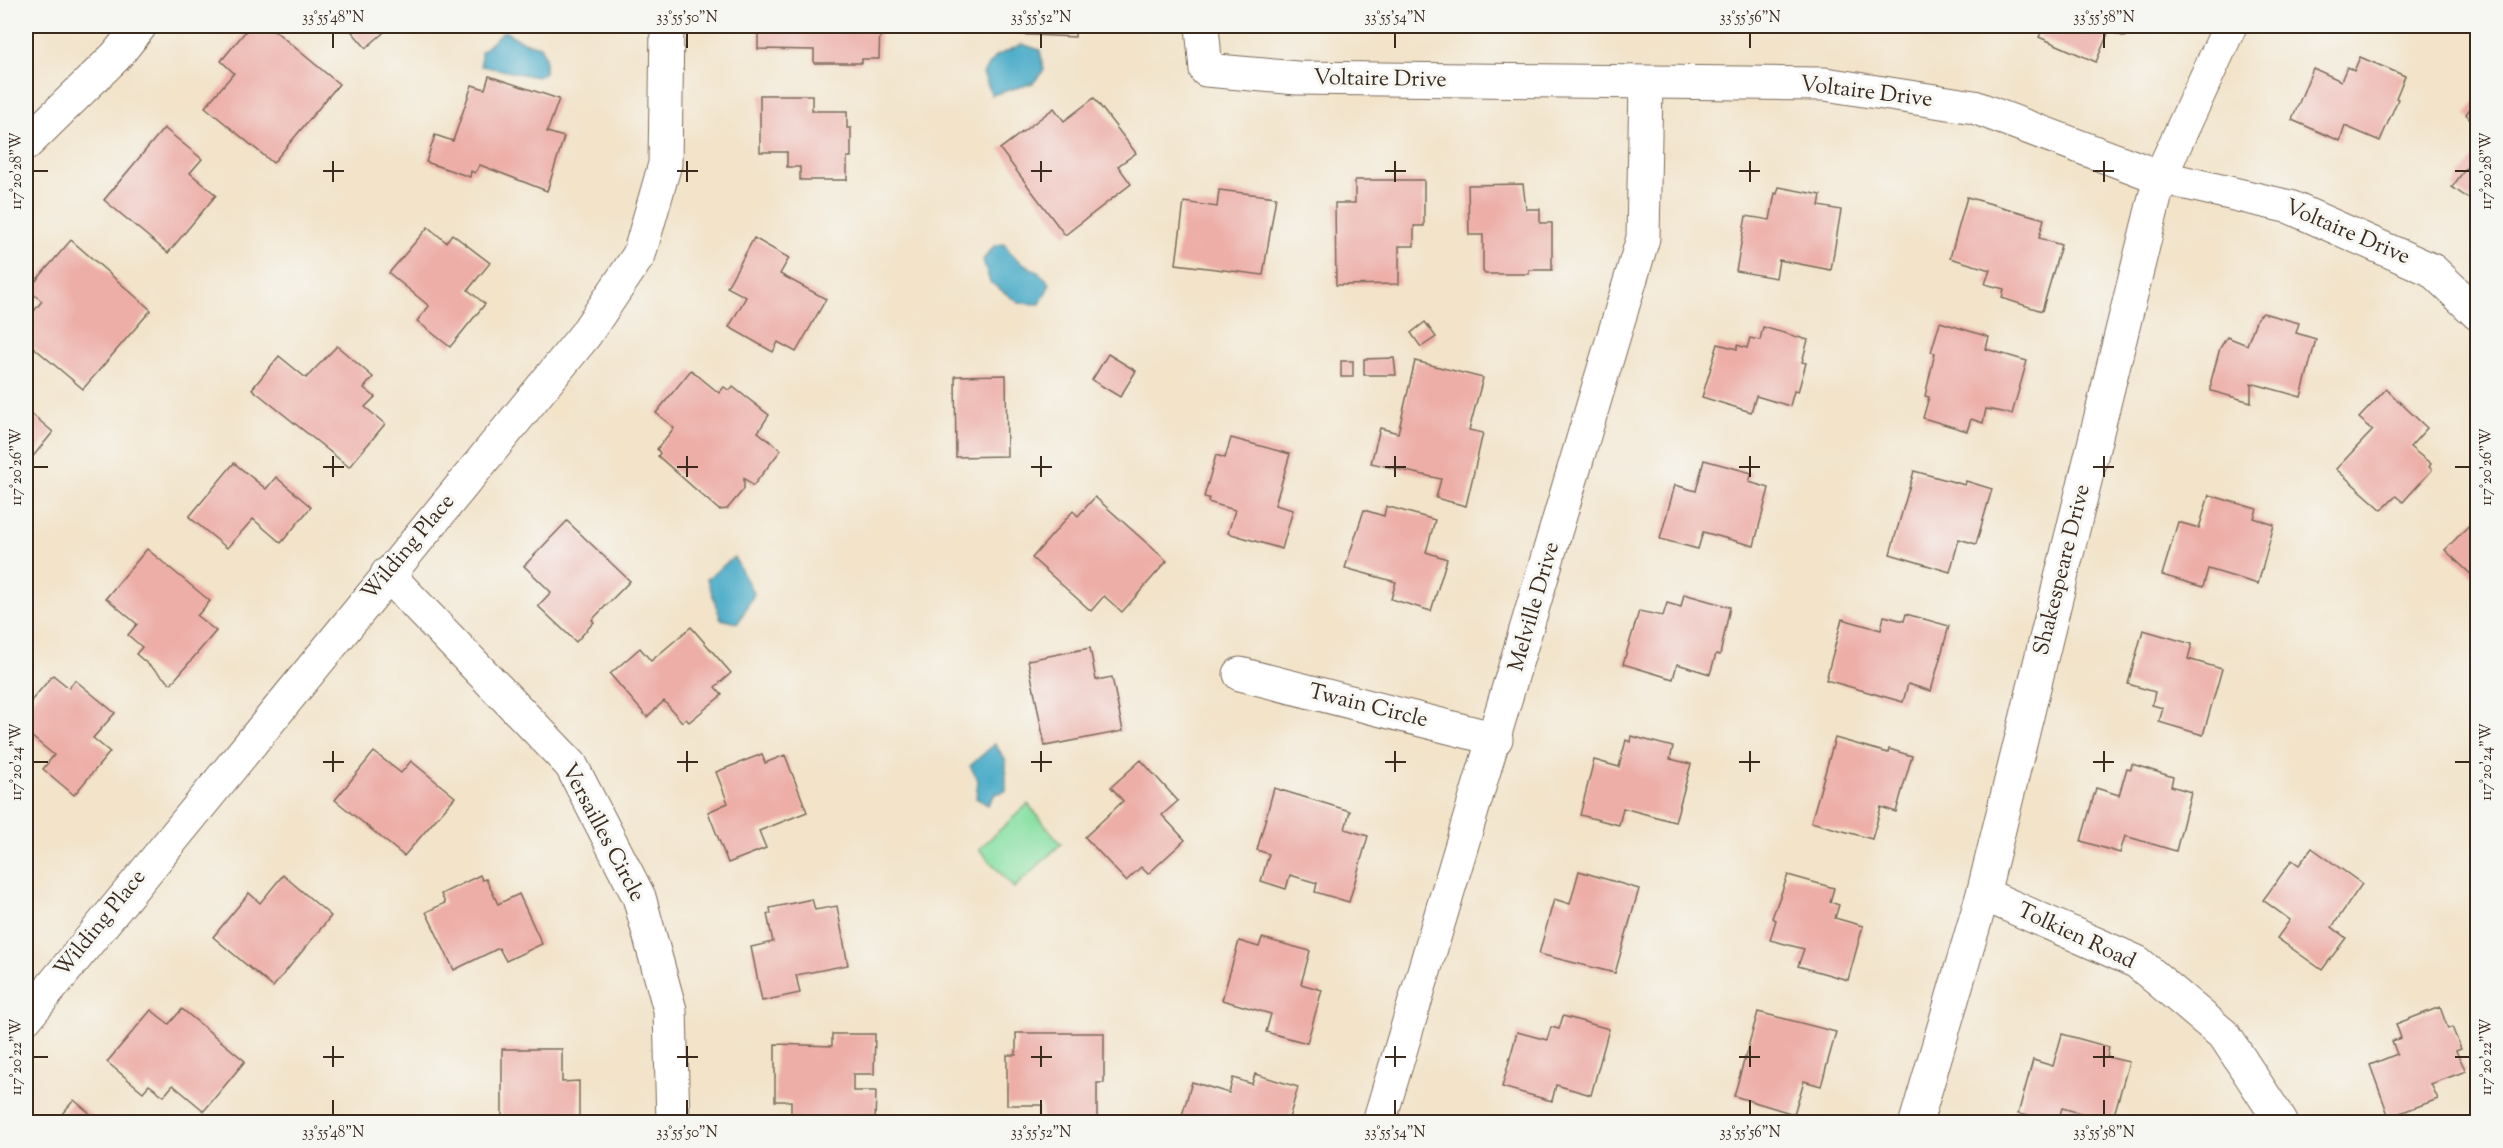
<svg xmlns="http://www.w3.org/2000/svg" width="2503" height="1148" font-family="'Sorts Mill Goudy',serif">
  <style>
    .green { fill: #89e0a4; stroke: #628561; stroke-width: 1.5 }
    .water { fill: #48abc7; stroke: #426a72; stroke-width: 1.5 }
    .building { fill: #edaea7 }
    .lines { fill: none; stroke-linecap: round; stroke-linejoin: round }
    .minor-casing { stroke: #7b6b5a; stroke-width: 35 }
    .minor { stroke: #fff; stroke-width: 33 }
    .ticks { fill: none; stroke: #3b2a1e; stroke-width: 2 }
    .labels { text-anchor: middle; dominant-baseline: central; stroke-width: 6; stroke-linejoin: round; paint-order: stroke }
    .street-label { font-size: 22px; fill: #3b2a1e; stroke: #f6f6f2 }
    .neatline { fill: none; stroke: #3b2a1e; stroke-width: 2 }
    .ticks-label { font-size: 15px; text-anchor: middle; fill: #3b2a1e }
  </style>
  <rect width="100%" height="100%" fill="#f6f6f2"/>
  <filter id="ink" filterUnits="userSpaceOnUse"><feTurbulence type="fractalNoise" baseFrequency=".0167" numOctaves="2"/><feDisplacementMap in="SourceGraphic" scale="12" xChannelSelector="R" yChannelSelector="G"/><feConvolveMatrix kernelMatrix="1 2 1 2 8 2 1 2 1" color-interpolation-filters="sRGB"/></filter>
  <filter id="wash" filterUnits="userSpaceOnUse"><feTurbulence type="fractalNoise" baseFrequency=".008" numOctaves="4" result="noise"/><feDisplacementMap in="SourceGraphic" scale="24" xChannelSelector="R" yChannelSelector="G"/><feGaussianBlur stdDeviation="1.35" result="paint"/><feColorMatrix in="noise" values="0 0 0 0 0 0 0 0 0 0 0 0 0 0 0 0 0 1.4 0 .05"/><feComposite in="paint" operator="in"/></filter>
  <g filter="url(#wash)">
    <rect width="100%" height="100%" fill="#f2e3c9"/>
    <polygon class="green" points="1028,804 1061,844 1014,888 979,849"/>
    <g class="water">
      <polygon points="504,31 523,42 540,46 545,57 545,73 537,77 481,66 481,52"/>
      <polygon points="1022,44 1040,50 1044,70 1033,83 992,95 983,73 996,56"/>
      <path d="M1005 244C1019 269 1034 263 1050 284L1040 304 1019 303 990 282 983 260 995 245Z"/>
      <polygon points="734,557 754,594 738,623 721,619 707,579"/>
      <polygon points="995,744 1006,761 1006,791 995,794 988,805 976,798 978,780 970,766"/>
    </g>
    <g id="blocks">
      <g class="building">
        <polygon points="250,26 269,26 339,84 273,163 205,107 234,73 221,61"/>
        <polygon points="347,26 391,26 366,48"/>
        <polygon points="758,26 880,26 879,59 862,59 862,63 814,63 814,50 758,49"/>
        <polygon points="1013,26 1075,26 1075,37 1013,34"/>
        <polygon points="2044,26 2130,26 2125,37 2109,31 2096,62 2039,37"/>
        <polygon points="2360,57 2405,76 2396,98 2398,99 2380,141 2345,126 2340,141 2292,120 2313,68 2341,81 2347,67 2354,71"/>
        <polygon points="489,76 559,99 547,132 564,137 547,191 480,165 475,173 471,171 470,177 426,162 435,135 453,141 472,85 485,89"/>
        <polygon points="760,95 812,95 812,111 847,111 847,128 851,128 851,157 847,157 847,180 800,180 800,167 787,167 787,152 760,152"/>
        <polygon points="1094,98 1136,153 1118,166 1131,184 1065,235 1000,149 1054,108 1064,121"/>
        <polygon points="2478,98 2478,129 2466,114"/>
        <polygon points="164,128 202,159 190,173 216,195 168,253 104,200"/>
        <polygon points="2478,152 2478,205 2452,187"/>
        <polygon points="1355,180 1424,180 1424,226 1414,226 1414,246 1399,246 1399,284 1336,285 1335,203 1355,203"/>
        <polygon points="1523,184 1526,209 1540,209 1540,223 1552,223 1552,270 1529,270 1529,274 1485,274 1483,271 1483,235 1469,235 1468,185"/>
        <polygon points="1779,187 1821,195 1819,206 1841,210 1831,270 1779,260 1776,278 1736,271 1746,216 1770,220 1775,193 1777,194"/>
        <polygon points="1219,190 1276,197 1263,275 1176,264 1184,202 1217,207"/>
        <polygon points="1967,197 2044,219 2039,238 2061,245 2042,311 2002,298 2004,289 1985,284 1990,270 1950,258"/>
        <polygon points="428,227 446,242 452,234 490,263 468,290 485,304 450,347 417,321 429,306 389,273"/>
        <polygon points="754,238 789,258 780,274 826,299 796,352 778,342 773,352 729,327 746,297 727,287"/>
        <polygon points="71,240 151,310 83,389 26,341 26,321 42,301 28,290"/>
        <polygon points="2263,313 2299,323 2296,333 2316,339 2301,397 2251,383 2251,402 2211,391 2211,381 2220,348 2227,337 2247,345 2257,318"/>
        <polygon points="1425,322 1436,337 1421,347 1411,333"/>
        <polygon points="1940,322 1989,337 1986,349 2027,361 2012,414 1986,409 1983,423 1971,419 1967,431 1923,418 1929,397 1925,396 1935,353 1931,352"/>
        <polygon points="1763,327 1808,340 1802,362 1806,363 1798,392 1794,391 1790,406 1756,396 1751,412 1702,397 1718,344 1737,349 1737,345 1747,348 1750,338 1760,340"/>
        <polygon points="337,346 373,377 364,388 375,397 365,407 385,424 349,467 252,389 279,356 306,378"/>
        <polygon points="1108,354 1136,371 1120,397 1092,380"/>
        <polygon points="1394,358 1396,375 1364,375 1364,359"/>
        <rect x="1341" y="361" width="12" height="16"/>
        <polygon points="1415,361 1483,378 1469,430 1483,433 1466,506 1436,498 1441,479 1371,463 1380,428 1398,433"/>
        <polygon points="691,370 719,393 724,387 730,391 733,387 769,415 758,432 781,450 753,486 744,478 744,489 727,509 719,510 658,456 660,453 657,449 674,428 656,413"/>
        <polygon points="1006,375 1007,456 956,457 955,376"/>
        <polygon points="2386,389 2427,428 2410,447 2431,464 2429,467 2432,470 2403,502 2396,496 2382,510 2336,469 2373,430 2359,418"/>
        <polygon points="26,409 53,432 26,465"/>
        <polygon points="1231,438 1290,454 1275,505 1293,510 1282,549 1228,533 1235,510 1208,502 1209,498 1204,497 1216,455 1225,458"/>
        <polygon points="1704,460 1752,473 1749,482 1769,488 1754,546 1703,532 1698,549 1660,539 1675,485 1696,491"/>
        <polygon points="234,463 266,489 276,477 311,507 281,543 253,519 227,548 189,517"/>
        <polygon points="1914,471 1965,485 1966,481 1992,489 1976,544 1959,539 1950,572 1890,554"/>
        <polygon points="2209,495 2257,509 2254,518 2274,525 2258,584 2208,569 2203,587 2162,575 2178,522 2199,528"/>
        <polygon points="1095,497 1167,561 1122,612 1104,596 1091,611 1032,558 1073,511 1078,516"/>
        <polygon points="1386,506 1435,520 1426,552 1447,559 1431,611 1391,599 1396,582 1345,568 1364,510 1384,516"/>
        <polygon points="2478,516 2478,581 2445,550"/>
        <polygon points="567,521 630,581 592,620 594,622 576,642 538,606 551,592 524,566"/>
        <polygon points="147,549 210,601 197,616 216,631 171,684 136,654 142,647 128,635 137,624 106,598"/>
        <polygon points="1684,594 1730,607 1720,655 1716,654 1710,674 1677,664 1673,679 1623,664 1639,611 1663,616 1667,603 1681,607"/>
        <polygon points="1906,614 1949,626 1931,691 1908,684 1903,702 1826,680 1842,619 1881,630 1884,616 1904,621"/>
        <polygon points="691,627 731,673 715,687 722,695 689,722 686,719 682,722 664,701 647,717 610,674 640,648 651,661"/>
        <polygon points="2143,630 2192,644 2188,659 2222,669 2203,735 2159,722 2163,708 2152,705 2155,692 2128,684"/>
        <polygon points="1090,648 1096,680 1112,677 1123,731 1045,746 1028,660"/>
        <polygon points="53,675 69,688 75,680 115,713 93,738 110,752 74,795 43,769 54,755 26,732 26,707"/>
        <polygon points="1631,736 1673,747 1670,759 1691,764 1675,822 1623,808 1619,825 1580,815 1594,760 1619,767 1626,740 1630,742"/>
        <polygon points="1835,738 1888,753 1889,749 1912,756 1896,812 1881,807 1872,839 1811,822"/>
        <polygon points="374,752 401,773 411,761 455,797 404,856 335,800"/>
        <polygon points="762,754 765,763 785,755 807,812 759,831 766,848 728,863 708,812 728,803 716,772"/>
        <polygon points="1141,760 1178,801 1162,815 1185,840 1148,874 1141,867 1126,881 1085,837 1123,801 1111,787"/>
        <polygon points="2132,764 2173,777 2171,786 2191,792 2176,851 2125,836 2120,853 2081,841 2096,788 2119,795 2127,768 2131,769"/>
        <polygon points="1274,788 1350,811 1345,829 1368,836 1349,902 1315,892 1317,883 1290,875 1286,889 1261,881 1269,854 1257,850"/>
        <polygon points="2312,848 2362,884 2332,927 2346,938 2322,970 2277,938 2290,920 2263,900 2292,860 2299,865"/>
        <polygon points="1579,871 1639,889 1615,973 1539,954 1554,899 1570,904"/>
        <polygon points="283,875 331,916 273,987 213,937 249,893 260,903"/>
        <polygon points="480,875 482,880 486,879 498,904 519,894 542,944 506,961 499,948 454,970 426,912 445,903 441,894"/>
        <polygon points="1788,875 1834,888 1830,902 1839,905 1835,918 1863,926 1848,980 1798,966 1804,949 1770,940 1776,920 1772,918"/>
        <polygon points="812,899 815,910 837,906 848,965 796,975 800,993 762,1001 751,947 773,942 767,914 771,914 770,908"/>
        <polygon points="1262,938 1310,951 1301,984 1322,990 1307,1043 1266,1032 1271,1014 1222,1000 1239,941 1259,947"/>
        <polygon points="2440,1007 2448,1029 2452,1027 2461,1049 2456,1051 2466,1071 2431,1084 2438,1099 2389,1117 2370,1065 2397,1054 2392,1041 2401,1038 2396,1024"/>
        <polygon points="182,1009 245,1061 204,1111 173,1085 164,1096 149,1085 143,1092 107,1062 151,1010 169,1024"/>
        <polygon points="1758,1012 1836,1032 1821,1086 1804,1081 1794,1114 1734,1096"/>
        <polygon points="1563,1016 1609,1029 1591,1095 1556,1085 1552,1101 1502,1087 1517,1032 1547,1040 1551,1027 1559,1029"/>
        <polygon points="1016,1033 1104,1033 1104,1083 1097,1083 1097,1122 1042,1122 1042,1105 1007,1105 1007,1055 1016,1055"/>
        <polygon points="832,1034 875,1034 874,1074 853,1074 853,1091 876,1091 875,1122 791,1122 791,1101 775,1101 775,1044 832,1046"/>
        <polygon points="2062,1034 2109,1047 2107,1057 2129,1062 2112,1122 2062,1108 2058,1122 2018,1114 2033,1060 2053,1066"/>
        <polygon points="502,1049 562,1049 562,1082 579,1081 579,1122 502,1122"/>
        <polygon points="1255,1074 1298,1087 1288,1122 1180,1122 1192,1082 1229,1093 1233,1078 1252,1084"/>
        <polygon points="74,1100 94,1117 92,1120 95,1122 55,1122"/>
      </g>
    </g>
  </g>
  <g filter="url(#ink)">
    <use href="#blocks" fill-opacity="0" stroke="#7b6b5a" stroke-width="1.5"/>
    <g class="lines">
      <defs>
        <g id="minor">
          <polyline points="1202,26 1206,70 1297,78 1825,84 1974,107 2160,177 2290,207 2432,270 2478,314"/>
          <polyline points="26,144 116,56 140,26"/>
          <polyline points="387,574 571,765 639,897 670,1010 673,1122"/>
          <polyline points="1240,674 1496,739"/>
          <polyline points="1983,894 2137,962 2225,1036 2281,1122"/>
          <polyline points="26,1018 585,335 639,255 665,164 667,26"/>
          <polyline points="1379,1122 1643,238 1646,84"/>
          <polyline points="1916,1122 1983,894 2160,177 2230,26"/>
        </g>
      </defs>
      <use href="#minor" class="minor-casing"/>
      <use href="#minor" class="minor"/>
    </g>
  </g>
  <path class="ticks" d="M333 33V48M687 33V48M1041 33V48M1395 33V48M1750 33V48M2104 33V48M333 161V182M687 161V182M1041 161V182M1395 161V182M1750 161V182M2104 161V182M33 171H48M323 171H344M677 171H698M1031 171H1052M1385 171H1406M1739 171H1760M2093 171H2114M2455 171H2470M333 456V477M687 456V477M1041 456V477M1395 456V477M1750 456V477M2104 456V477M33 467H48M323 467H344M677 467H698M1031 467H1052M1385 467H1406M1739 467H1760M2093 467H2114M2455 467H2470M333 751V772M687 751V772M1041 751V772M1395 751V772M1750 751V772M2104 751V772M33 762H48M323 762H344M677 762H698M1031 762H1052M1385 762H1406M1739 762H1760M2093 762H2114M2455 762H2470M333 1046V1067M687 1046V1067M1041 1046V1067M1395 1046V1067M1750 1046V1067M2104 1046V1067M33 1057H48M323 1057H344M677 1057H698M1031 1057H1052M1385 1057H1406M1739 1057H1760M2093 1057H2114M2455 1057H2470M333 1100V1115M687 1100V1115M1041 1100V1115M1395 1100V1115M1750 1100V1115M2104 1100V1115"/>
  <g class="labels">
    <g class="street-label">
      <text transform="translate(1380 80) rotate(1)">Voltaire Drive</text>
      <text transform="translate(1866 93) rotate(7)">Voltaire Drive</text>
      <text transform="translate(2347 233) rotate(23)">Voltaire Drive</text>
      <text transform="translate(409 548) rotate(-50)">Wilding Place</text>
      <text transform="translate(2063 570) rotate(-76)">Shakespeare Drive</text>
      <text transform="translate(1535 607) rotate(-74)">Melville Drive</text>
      <text transform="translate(1368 707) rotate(14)">Twain Circle</text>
      <text transform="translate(602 833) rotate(62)">Versailles Circle</text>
      <text transform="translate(101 924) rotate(-51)">Wilding Place</text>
      <text transform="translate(2076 937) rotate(25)">Tolkien Road</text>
    </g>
  </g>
  <rect width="2503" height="1148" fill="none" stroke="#f6f6f2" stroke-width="66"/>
  <rect x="33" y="33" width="2437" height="1082" class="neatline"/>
  <g class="ticks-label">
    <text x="333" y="22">33°55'48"N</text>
    <text x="687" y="22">33°55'50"N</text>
    <text x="1041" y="22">33°55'52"N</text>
    <text x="1395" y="22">33°55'54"N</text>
    <text x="1750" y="22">33°55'56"N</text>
    <text x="2104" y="22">33°55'58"N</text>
    <text transform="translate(2486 171) rotate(-90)" y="5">117°20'28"W</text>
    <text transform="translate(16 171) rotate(-90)" y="5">117°20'28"W</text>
    <text transform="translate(2486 467) rotate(-90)" y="5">117°20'26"W</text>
    <text transform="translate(16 467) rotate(-90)" y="5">117°20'26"W</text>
    <text transform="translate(2486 762) rotate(-90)" y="5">117°20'24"W</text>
    <text transform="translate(16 762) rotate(-90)" y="5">117°20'24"W</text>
    <text transform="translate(16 1057) rotate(-90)" y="5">117°20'22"W</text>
    <text transform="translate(2486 1057) rotate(-90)" y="5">117°20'22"W</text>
    <text x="333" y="1137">33°55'48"N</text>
    <text x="687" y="1137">33°55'50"N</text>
    <text x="1041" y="1137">33°55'52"N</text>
    <text x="1395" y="1137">33°55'54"N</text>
    <text x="1750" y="1137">33°55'56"N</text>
    <text x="2104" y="1137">33°55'58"N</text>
  </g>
</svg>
